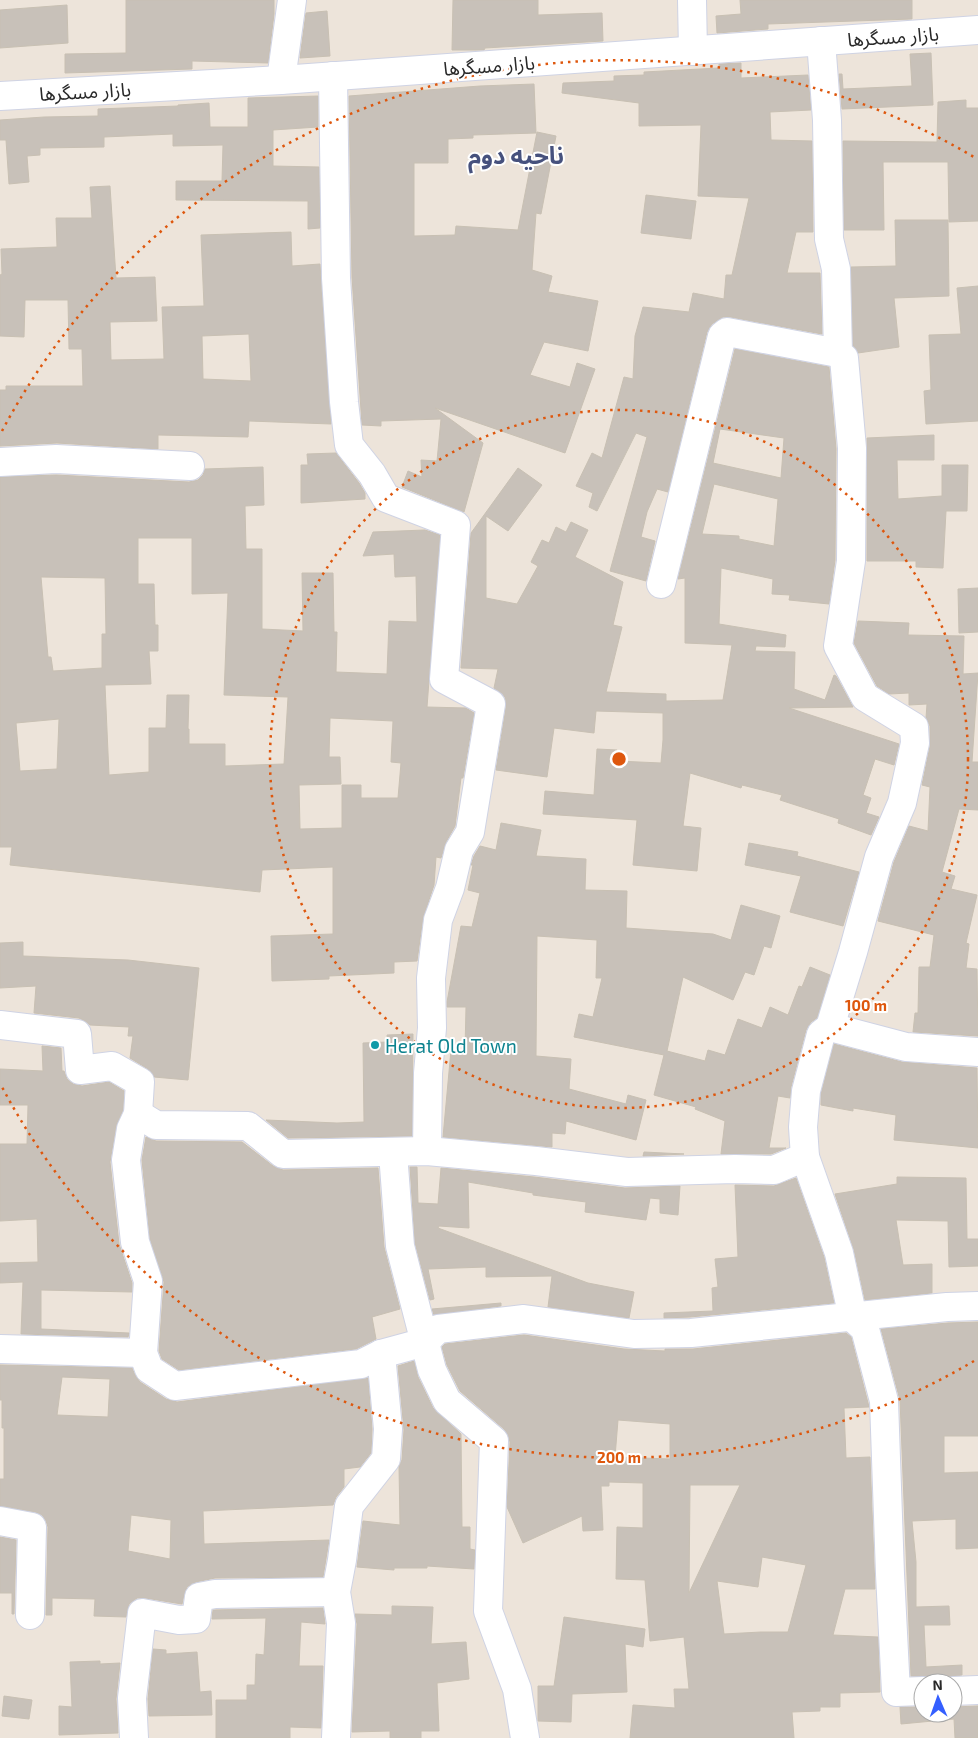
<svg xmlns="http://www.w3.org/2000/svg" width="978" height="1738" font-family="'Exo 2','Noto Sans Arabic',sans-serif">
  <style>
    .building { fill: #c8c1b9; stroke: #c8c0b3; fill-rule: evenodd }
    .lines { fill: none; stroke-linecap: round; stroke-linejoin: round }
    .minor-casing { stroke: #cfd3e4; stroke-width: 30 }
    .tertiary-casing { stroke: #cfd3e4; stroke-width: 30 }
    .minor { stroke: #fff; stroke-width: 28 }
    .tertiary { stroke: #fff; stroke-width: 28 }
    .ring { fill: none; stroke: #de570d; stroke-width: 2.5; stroke-dasharray: 2.5 5 }
    .culture-dot { fill: #0f9aa8; stroke: #fff; stroke-width: 2 }
    .labels { text-anchor: middle; dominant-baseline: central; stroke-width: 4; stroke-linejoin: round; paint-order: stroke }
    .street-label { font-size: 19px; fill: #292929; stroke: #fff }
    .culture-label { font-size: 19px; fill: #0d838f; stroke: #fff; text-anchor: start }
    .district-label { font-size: 24px; font-weight: bold; fill: #46517d; stroke: #fff }
    .centre { fill: #de570d; stroke: #fff; stroke-width: 2.5 }
    .ring-label { font-size: 15px; text-anchor: middle; font-weight: bold; fill: #de570d; stroke: #fff; stroke-width: 4; stroke-linejoin: round; paint-order: stroke }
  </style>
  <rect width="100%" height="100%" fill="#ede4da"/>
  <g class="building">
    <polygon points="126,0 274,0 274,14 268,63 192,61 192,69 65,73 65,54 126,53"/>
    <polygon points="453,0 538,0 538,15 602,13 603,41 485,48 484,50 452,50"/>
    <polygon points="740,0 912,0 912,19 768,24 768,29 717,33 716,16 741,14"/>
    <polygon points="67,5 68,43 0,48 0,10"/>
    <polygon points="327,11 330,56 300,58 306,13"/>
    <polygon points="931,53 933,105 842,109 839,74 842,74 843,89 912,86 910,54"/>
    <polygon points="741,63 741,78 808,75 811,110 770,112 771,140 812,141 813,232 796,232 787,273 820,273 822,334 730,317 723,317 712,324 707,332 668,492 657,489 647,512 641,537 655,541 646,581 610,571 647,437 636,433 597,511 589,507 593,493 576,486 592,453 602,458 624,377 633,379 635,336 643,307 689,312 693,293 724,299 726,275 732,275 749,198 698,196 701,125 639,126 639,103 562,93 563,83 614,81 614,76 644,75 644,72 719,68 719,64"/>
    <polygon points="534,84 536,133 473,135 473,138 448,139 448,163 414,163 414,236 455,235 456,226 518,230 537,132 556,136 541,214 536,213 532,270 552,276 548,292 598,301 588,351 544,342 530,375 570,387 577,363 595,369 565,453 435,408 483,443 464,512 402,487 408,471 422,477 421,460 437,461 441,419 381,421 381,426 362,425 352,277 349,96 480,86"/>
    <polygon points="318,96 318,127 273,130 273,166 319,167 320,228 308,229 308,201 176,200 176,181 222,181 223,145 173,146 173,134 104,137 104,147 40,148 40,155 27,156 29,182 9,184 6,140 0,140 0,120 44,117 98,116 98,109 178,106 178,105 209,103 210,127 248,127 248,98"/>
    <polygon points="966,100 966,108 978,108 978,221 949,222 948,162 883,162 884,230 844,230 843,141 937,142 938,102"/>
    <path d="M110 186 116 278 155 277 157 321 110 322 111 360 164 359 162 307 204 306 201 235 291 232 292 266 320 264 331 424 249 421 248 437 158 435V449L57 443 0 446V390H6V386H83L82 349H69L68 300H25L24 337 0 336V275L2 274 1 249 57 247 56 218H92L90 187ZM249 334 251 381 203 379 202 336Z"/>
    <polygon points="646,195 696,201 691,239 641,233"/>
    <polygon points="895,220 948,220 949,296 894,298 899,347 858,353 853,346 851,267 896,266"/>
    <polygon points="978,286 978,421 926,424 924,391 931,390 929,335 961,334 957,288"/>
    <path d="M735 349 829 367 836 449 835 560 829 604 789 600 790 595 772 594 773 579 721 568 719 624 786 635 785 647 756 646 755 651 795 652 794 689 825 700 834 675 836 676 853 707 789 708 899 744 894 765 875 759 863 795 871 798 866 813 879 817 871 835 838 823 839 819 780 800 782 795 742 785 741 788 690 773 683 826 701 828 697 871 633 865 637 820 543 814 545 791 594 795 597 749 617 750V761L661 763 663 740V713L596 711 594 733 554 728 547 777 496 770 506 707 505 697 494 688 498 669 461 668 471 533 518 468 542 485 508 531 486 516V598L517 604 538 566 531 562 542 540 549 543 556 527 566 532 571 522 588 530 575 557 623 582 613 625 622 627 606 692 666 694V701L723 700 732 645 685 643V578L678 579ZM720 429 784 438 781 478 713 463ZM714 484 778 499 774 546 739 539V536L702 534Z"/>
    <polygon points="934,435 934,460 897,460 898,499 942,496 942,465 968,465 967,511 946,511 943,568 916,567 916,561 867,561 867,438"/>
    <polygon points="336,453 359,483 365,493 365,499 301,503 301,465 308,465 307,454"/>
    <path d="M263 467 264 505 245 506 246 549H262V629L303 631 302 573H333L334 632H337L336 672 387 674 389 621 417 622 416 576 395 577 394 554 363 556 373 532 425 530 440 535 427 707 466 708 474 713 463 778H461L455 826 446 842 441 858 436 857 434 885 423 918 417 961 394 962V973L329 976V979L272 981 271 936 333 934V867L262 870 260 892 10 865 12 847H0V477L56 475 189 482 198 480 203 475 205 469ZM138 538H192V594L228 593 224 695 288 697 284 764 225 766V744H189V729H188L189 695H167L166 728H149V772L109 775 105 685 151 684 149 651H158V625H155L154 584H138ZM41 577 105 578 106 634H102V668L53 671 51 657H48ZM330 718 393 721 391 762 401 763 398 798H361V785H342V828L300 829 299 785 341 784 340 757H329ZM59 719 57 769 20 771 16 723Z"/>
    <polygon points="978,588 978,632 959,633 958,589"/>
    <polygon points="858,621 909,623 908,635 964,636 963,674 978,673 972,762 978,762 978,810 959,809 942,872 955,876 951,889 977,895 966,943 969,944 966,968 977,969 978,1036 913,1032 915,1013 918,1013 919,967 930,967 934,935 878,921 894,862 909,826 928,831 930,787 922,785 930,746 930,726 926,718 927,704 909,705 909,693 889,694 877,686 854,643"/>
    <polygon points="501,823 541,830 536,856 586,859 585,890 627,891 626,928 713,934 731,940 741,905 780,916 771,948 764,946 754,975 745,972 733,1000 683,977 667,1051 705,1061 708,1050 725,1055 738,1019 762,1028 770,1007 788,1015 799,986 802,987 810,967 830,975 817,1018 811,1022 806,1030 791,1087 790,1098 778,1096 769,1148 786,1148 771,1154 721,1154 725,1121 695,1109 696,1107 654,1095 664,1055 574,1037 579,1014 593,1017 602,978 596,978 597,940 537,936 536,1056 571,1059 569,1089 626,1104 628,1095 646,1100 636,1140 566,1121 565,1134 552,1133 552,1147 443,1137 451,1050 465,1051 466,1007 447,1007 447,1002 461,926 472,927 480,893 468,890 473,865 471,865 474,856 480,846 496,850"/>
    <polygon points="749,843 798,852 797,856 859,872 843,926 790,912 801,876 745,865"/>
    <polygon points="23,942 23,956 128,960 199,968 188,1080 154,1077 148,1069 130,1058 133,1036 128,1036 129,1027 90,1025 85,1021 79,1018 34,1013 36,986 0,988 0,943"/>
    <polygon points="413,1034 412,1136 288,1138 266,1120 337,1123 364,1122 363,1043 388,1042 387,1035"/>
    <polygon points="834,1044 902,1062 977,1068 978,1148 894,1140 896,1115 853,1108 853,1111 821,1105 821,1094"/>
    <polygon points="42,1046 61,1048 62,1071 64,1071 67,1079 73,1084 82,1086 109,1082 124,1091 123,1110 116,1127 110,1162 119,1244 132,1283 132,1292 41,1290 41,1329 129,1333 128,1337 21,1334 23,1282 0,1283 0,1263 38,1262 37,1219 0,1221 0,1144 27,1144 28,1105 0,1105 0,1069 43,1071"/>
    <polygon points="146,1137 156,1141 242,1142 273,1166 283,1170 378,1168 384,1247 400,1309 372,1317 376,1339 356,1349 179,1370 162,1359 159,1351 164,1282 150,1239 142,1160"/>
    <polygon points="644,1152 684,1154 643,1156"/>
    <polygon points="410,1167 417,1167 418,1203 438,1204 441,1168 534,1177 625,1188 680,1186 678,1215 660,1213 660,1199 650,1198 646,1220 585,1212 586,1202 533,1195 533,1193 468,1182 469,1228 439,1226 438,1228 588,1283 634,1292 629,1318 548,1307 552,1276 486,1277 486,1267 428,1269 434,1299 430,1300 415,1243"/>
    <polygon points="897,1177 966,1178 967,1239 978,1239 978,1266 949,1267 948,1221 896,1220 903,1265 932,1264 932,1293 865,1300 854,1250 835,1194 897,1184"/>
    <polygon points="796,1178 824,1257 834,1303 690,1317 664,1318 664,1313 713,1311 712,1288 718,1287 715,1259 738,1257 735,1185 774,1186"/>
    <polygon points="501,1303 501,1306 434,1315 432,1309"/>
    <polygon points="978,1322 978,1436 944,1436 944,1473 978,1472 978,1548 956,1549 956,1519 912,1521 916,1562 916,1607 949,1606 950,1625 924,1625 926,1667 962,1665 962,1675 945,1678 940,1683 936,1683 930,1677 911,1676 900,1400 881,1329 948,1323"/>
    <path d="M846 1333 851 1337 868 1403 869 1407 844 1408 846 1458 870 1457 875 1589H845L833 1635 878 1637 880 1692 840 1693V1707H820V1711L792 1712 794 1738H630L633 1705 675 1708 674 1689H689L684 1637 650 1641 645 1580 616 1579 617 1527 643 1528V1483L609 1482V1486H601L603 1530 583 1531 582 1516 523 1543 507 1507 510 1442 508 1435 504 1429 460 1391 447 1365 442 1347 445 1344 524 1335 624 1349 665 1351V1349H693ZM618 1420 670 1424V1459L615 1457ZM690 1485H740L689 1593ZM762 1557 806 1565 788 1632H761L724 1634 717 1581 758 1587Z"/>
    <polygon points="414,1361 418,1377 433,1408 461,1434 462,1527 470,1527 470,1549 475,1550 474,1569 427,1566 427,1568 394,1568 394,1570 357,1567 363,1521 400,1525 399,1466 402,1460 404,1430 398,1366"/>
    <path d="M0 1365 132 1368 135 1375 140 1382 166 1399 177 1402 368 1378 372 1429 371 1453 360 1467 344 1469V1487L336 1497 333 1505 203 1511 204 1544 329 1540 323 1577 215 1578 196 1582 187 1587 184 1595 182 1604 145 1598H137L129 1604 126 1617 94 1616 95 1599 52 1598V1615H46L48 1527 46 1521 42 1515 35 1512 0 1506V1479H4V1428H2V1400H0ZM62 1377 110 1379 108 1417 57 1415ZM131 1515 171 1520 170 1559 128 1551Z"/>
    <polygon points="0,1537 16,1540 14,1614 12,1614 12,1593 0,1593"/>
    <polygon points="392,1606 433,1607 431,1644 466,1642 469,1679 437,1683 439,1731 421,1731 421,1738 390,1738 390,1731 352,1732 357,1624 355,1614 392,1615"/>
    <polygon points="323,1608 325,1624 301,1622 299,1666 323,1666 321,1728 290,1727 290,1738 216,1738 216,1700 247,1700 247,1685 255,1685 256,1654 264,1655 266,1618 212,1619 213,1610"/>
    <polygon points="564,1617 645,1629 643,1647 625,1644 627,1692 572,1694 571,1722 538,1721 538,1686 554,1686"/>
    <polygon points="153,1649 166,1650 166,1654 197,1652 200,1692 211,1691 212,1715 149,1716 148,1699"/>
    <polygon points="100,1661 100,1664 120,1663 116,1699 118,1733 59,1735 59,1706 72,1707 70,1662"/>
    <polygon points="4,1696 32,1700 29,1719 2,1716"/>
    <polygon points="978,1706 978,1738 955,1738 954,1719 901,1724 900,1707 923,1707 923,1713 953,1713 953,1707"/>
  </g>
  <g class="lines">
    <defs>
      <g id="minor">
        <polyline points="821,41 827,120 829,239 836,269 838,353 844,358 852,448 851,561 838,646 865,697 914,727 915,743 902,803 879,857 853,952 830,1027 821,1034 806,1091 803,1127 805,1157 839,1253 853,1318 865,1329 884,1401 890,1574 896,1692 923,1691"/>
        <polyline points="333,76 336,278 344,402 349,445 372,474 386,498 456,525 444,679 491,704 470,832 459,850 450,888 438,920 431,978 432,1028 428,1073 427,1151"/>
        <polyline points="281,80 292,0"/>
        <polyline points="0,462 56,459 190,466"/>
        <polyline points="661,584 722,336 727,332 838,353"/>
        <polyline points="0,1025 77,1034 80,1070 112,1066 140,1082 138,1114 131,1129 126,1160 135,1242 148,1281 143,1353 149,1369 175,1386 361,1364 381,1354 425,1342 438,1329 524,1319 634,1334 691,1333 947,1307 978,1306"/>
        <polyline points="830,1027 906,1047 978,1052"/>
        <polyline points="138,1114 156,1125 248,1126 283,1154 427,1151 536,1161 627,1172 735,1169 774,1170 805,1157"/>
        <polyline points="393,1153 400,1246 432,1370 447,1401 494,1441 488,1611 517,1689 525,1738"/>
        <polyline points="0,1349 143,1353"/>
        <polyline points="0,1521 32,1527 30,1615"/>
        <polyline points="953,1691 978,1690"/>
        <polyline points="134,1738 132,1698 142,1613 179,1620 196,1619 199,1597 215,1594 336,1592"/>
        <polyline points="336,1738 341,1623 336,1592 342,1560 349,1506 386,1459 388,1429 381,1354"/>
      </g>
      <g id="tertiary">
        <polyline points="692,0 693,51"/>
        <polyline points="0,96 281,80 978,30"/>
      </g>
    </defs>
    <use href="#minor" class="minor-casing"/>
    <use href="#tertiary" class="tertiary-casing"/>
    <use href="#minor" class="minor"/>
    <use href="#tertiary" class="tertiary"/>
  </g>
  <g class="ring">
    <circle cx="619" cy="759" r="349"/>
    <path d="M974 1361A699 699 0 0 1 2 1087M2 431A699 699 0 0 1 974 157"/>
  </g>
  <circle class="culture-dot" cx="375" cy="1045" r="5"/>
  <g class="labels">
    <g class="street-label">
      <text transform="translate(893 36) rotate(-4)">بازار مسگرها</text>
      <text transform="translate(489 65) rotate(-4)">بازار مسگرها</text>
      <text transform="translate(85 91) rotate(-3)">بازار مسگرها</text>
    </g>
    <g class="culture-label">
      <text x="385" y="1045">Herat Old Town</text>
    </g>
    <g class="district-label">
      <text x="516" y="154">ناحیه دوم</text>
    </g>
  </g>
  <circle cx="619" cy="759" r="8" class="centre"/>
  <g class="ring-label">
    <text x="866" y="1011">100 m</text>
    <text x="619" y="1463">200 m</text>
  </g>
  <g transform="translate(938 1698) rotate(358)"><circle r="24" fill="#ffffff" stroke="#a9a9a9"/>
  <path d="M0-4L9 19L0 12L-9 19Z" fill="#345fff"/>
  <text y="-8" font-size="14" font-weight="bold" text-anchor="middle" fill="#292929">N</text>
  </g>
</svg>
